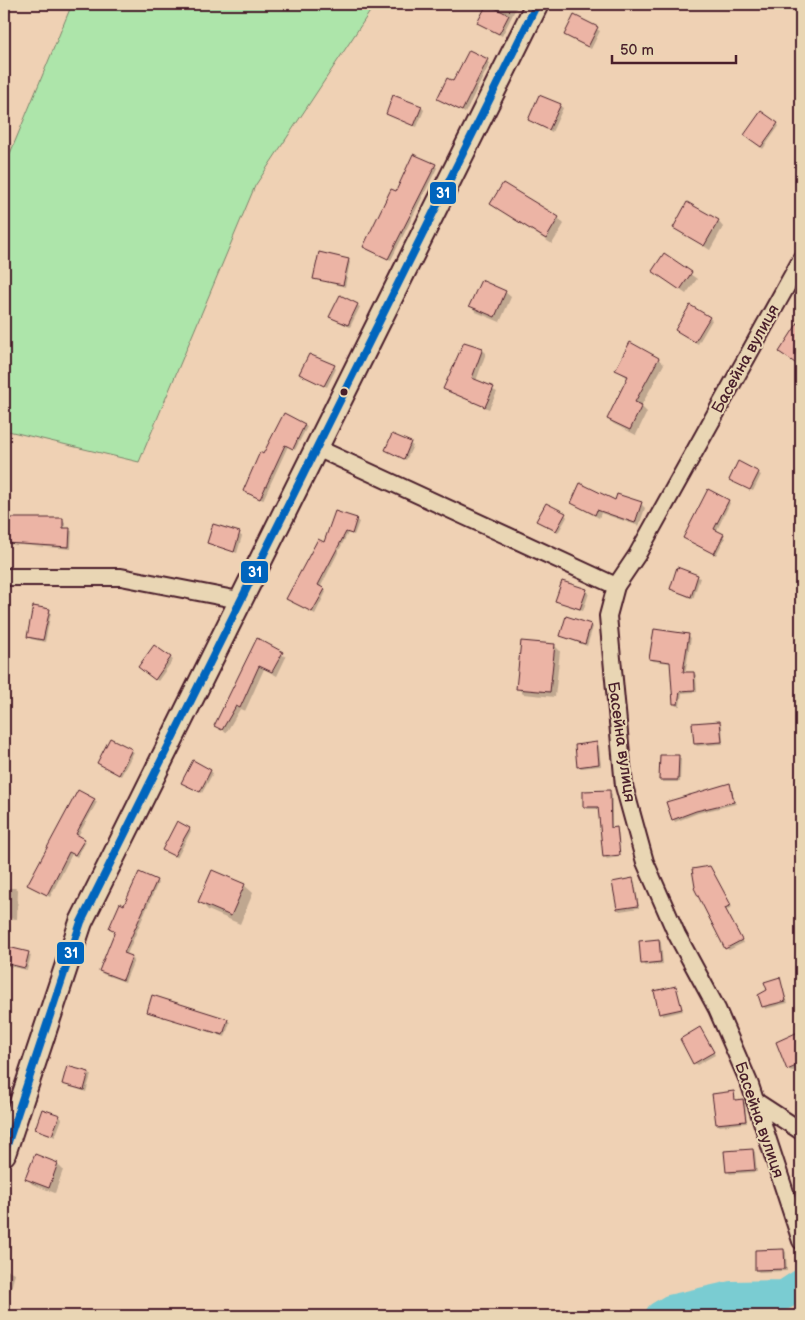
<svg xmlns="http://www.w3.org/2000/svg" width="805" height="1320" font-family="'Balsamiq Sans',sans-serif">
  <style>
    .green { fill: #ade5aa; stroke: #7c826a }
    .shadow { fill: #0003 }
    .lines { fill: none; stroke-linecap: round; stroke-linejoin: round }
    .river { stroke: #7accd2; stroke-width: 30 }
    .building { fill: #ecb4a5; stroke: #4a1f2b }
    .minor-casing { stroke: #4a1f2b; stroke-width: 20 }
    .secondary-casing { stroke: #4a1f2b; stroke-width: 26 }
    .minor { stroke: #e9d6b4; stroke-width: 16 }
    .secondary { stroke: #e9d6b4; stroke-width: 22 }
    .bus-1-casing { stroke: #e9d6b4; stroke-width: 11 }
    .bus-1 { stroke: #0065bd; stroke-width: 8 }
    .bus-dot { fill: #4a1f2b; stroke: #e9d6b4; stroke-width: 2 }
    .labels { text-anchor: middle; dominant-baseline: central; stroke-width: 4; stroke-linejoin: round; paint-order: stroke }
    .street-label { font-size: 16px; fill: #4a1f2b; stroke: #e9d6b4 }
    .line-badge { stroke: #e9d6b4; stroke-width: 2 }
    .badge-label { font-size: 14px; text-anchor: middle; font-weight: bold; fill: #fff }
  </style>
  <rect width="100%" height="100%" fill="#efd1b4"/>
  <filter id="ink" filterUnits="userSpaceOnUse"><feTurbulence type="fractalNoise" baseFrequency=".02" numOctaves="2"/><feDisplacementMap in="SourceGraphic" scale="10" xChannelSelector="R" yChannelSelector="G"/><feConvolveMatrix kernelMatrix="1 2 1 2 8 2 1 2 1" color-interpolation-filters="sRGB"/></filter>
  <g filter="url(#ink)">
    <polygon class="green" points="72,4 375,4 255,186 139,462 4,430 4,168"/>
    <g class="shadow">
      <polygon points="489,4 518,4 502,36 479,23"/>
      <polygon points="574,17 600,31 591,49 565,35"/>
      <polygon points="470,51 490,63 465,113 439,99 454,83"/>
      <polygon points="560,106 563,108 552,132 529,120"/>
      <polygon points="421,107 424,110 417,127 387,114"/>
      <polygon points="777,124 779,126 763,149 748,137"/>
      <polygon points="435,165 437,168 391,260 367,249 365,247 397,193"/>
      <polygon points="491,204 558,218 564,224 552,244"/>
      <polygon points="718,221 723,227 710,250 674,227"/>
      <polygon points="664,255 697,279 686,294 653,271"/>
      <polygon points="348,260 350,262 345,287 315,279"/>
      <polygon points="505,292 511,297 500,322 476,312 471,306"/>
      <polygon points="357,305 360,307 350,327 333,319"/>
      <polygon points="690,306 712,320 698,344 679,332"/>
      <polygon points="482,349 486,353 476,381 497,392 489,409 444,389"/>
      <polygon points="658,359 664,364 641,406 647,412 636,435 614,424 608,419 628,378 617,370"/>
      <polygon points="334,366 336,369 327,387 301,374"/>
      <polygon points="304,425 307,427 295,450 288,446 263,500 247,493 244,491 264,455"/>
      <polygon points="410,444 413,446 406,460 386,450"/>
      <polygon points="758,473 761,475 753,491 731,480"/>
      <polygon points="728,501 730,503 716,532 725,538 716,555 687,540"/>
      <polygon points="616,502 641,504 645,508 639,526 601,513 599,518 572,503"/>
      <polygon points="565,514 567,517 558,533 540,523"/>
      <polygon points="62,520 65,522 65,529 72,531 71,549 9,544 7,542"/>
      <polygon points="356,520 359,522 354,535 348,533 320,588 326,592 315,614 290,601 325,544"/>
      <polygon points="214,526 242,536 237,553 208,543"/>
      <polygon points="678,569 700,578 693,599 671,589"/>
      <polygon points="586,590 589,593 583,611 557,601"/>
      <polygon points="49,610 51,613 45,642 31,639 28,636"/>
      <polygon points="591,625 593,627 587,646 561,636"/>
      <polygon points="688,635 691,638 685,674 694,673 696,675 697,692 682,693 680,706 676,706 674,703 671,663 653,661 650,658"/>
      <polygon points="257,640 286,657 277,676 264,669 245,711 240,709 226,733 216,725"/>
      <polygon points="554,645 560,651 555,697 523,694 518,688"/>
      <polygon points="155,647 173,660 158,681 142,670"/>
      <polygon points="719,722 722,724 723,744 697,746 695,744"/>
      <polygon points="597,744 599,746 601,766 581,768 579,766"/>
      <polygon points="131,750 134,752 121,776 99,763"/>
      <polygon points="678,756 681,759 680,782 663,782 661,779"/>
      <polygon points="210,771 213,773 202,793 185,785"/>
      <polygon points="730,785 736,804 698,813 675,822 673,819"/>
      <polygon points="609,792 612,794 612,829 618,829 619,857 607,859 604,856 599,809 587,809 585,806"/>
      <polygon points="94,800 97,802 78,836 86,842 77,857 72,854 50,897 31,887"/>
      <polygon points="189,829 191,831 177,858 163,849"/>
      <polygon points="710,867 732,907 726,910 743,943 729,950 726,948"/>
      <polygon points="633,880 635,882 639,908 620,911 618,909"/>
      <polygon points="156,881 158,883 127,954 134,960 125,982 103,974 101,971 116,932 110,928 125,906"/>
      <polygon points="244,885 253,893 240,924 208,910 200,901"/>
      <polygon points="4,888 15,888 18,890 17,919 4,918"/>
      <polygon points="659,940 661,942 663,964 645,966 642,963"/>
      <polygon points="4,948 28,954 31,956 27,970 4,965"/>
      <polygon points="779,979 788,1003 765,1009 760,996 769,991"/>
      <polygon points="676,988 683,1011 663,1016 661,1014"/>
      <polygon points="148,1011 227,1020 230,1022 225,1037"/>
      <polygon points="702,1031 715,1055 697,1065 694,1063"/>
      <polygon points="798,1034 801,1040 801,1067 791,1072 788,1069"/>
      <polygon points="88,1073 91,1075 86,1092 63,1084"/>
      <polygon points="733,1092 736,1101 743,1100 745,1103 747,1123 720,1126 717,1124"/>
      <polygon points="59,1116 62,1119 55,1137 36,1129"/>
      <polygon points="753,1150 755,1152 757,1172 730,1174 727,1171"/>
      <polygon points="36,1156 58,1165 63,1170 55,1193 32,1184 27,1178"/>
      <polygon points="784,1250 786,1252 787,1271 759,1272 756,1270"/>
      <polygon points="4,1269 15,1273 9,1297 4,1296"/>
    </g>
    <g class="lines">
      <polyline class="river" points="660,1316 670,1310 732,1296 784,1295 801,1284"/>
    </g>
    <g class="building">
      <polygon points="487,4 509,15 499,34 477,23"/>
      <polygon points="574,15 598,27 588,47 564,35"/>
      <polygon points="469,50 488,59 462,111 437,99 447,78 453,81"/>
      <polygon points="393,95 422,106 414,126 386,114"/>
      <polygon points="539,95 561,104 549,130 528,120"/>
      <polygon points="761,111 778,123 761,147 744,135"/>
      <polygon points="413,154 436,164 388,259 363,247 391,189 396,191"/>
      <polygon points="503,183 559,217 546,239 490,204"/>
      <polygon points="687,202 719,220 704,246 673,228"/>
      <polygon points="319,252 349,259 343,285 313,279"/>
      <polygon points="664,253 692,272 680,290 652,271"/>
      <polygon points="481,280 506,291 495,317 469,306"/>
      <polygon points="340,295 358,304 348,325 329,317"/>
      <polygon points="690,305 710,317 695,342 675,330"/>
      <polygon points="801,318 801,367 779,352"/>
      <polygon points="464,342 483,348 472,378 494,387 485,407 443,389"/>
      <polygon points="630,342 659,358 635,402 642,405 630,430 607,419 628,376 615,370"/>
      <polygon points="309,354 335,365 324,386 299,374"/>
      <polygon points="284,413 305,424 293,449 285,445 260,499 243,491 260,452 263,454"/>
      <polygon points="392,434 411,442 404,459 385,450"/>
      <polygon points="738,461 759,472 750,490 729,480"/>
      <polygon points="580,483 615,500 617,494 642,502 635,523 597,510 595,515 571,503"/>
      <polygon points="708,489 729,500 714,529 724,534 714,554 683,538"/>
      <polygon points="546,503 566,513 556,531 536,521"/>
      <polygon points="335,511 357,518 352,534 346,532 318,585 325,589 312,612 286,599 318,539 324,542"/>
      <polygon points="6,518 63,518 63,528 70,528 69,547 5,543"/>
      <polygon points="213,524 240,532 234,552 207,543"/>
      <polygon points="677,567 698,575 691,597 670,589"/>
      <polygon points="562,581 587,589 580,609 555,601"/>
      <polygon points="33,606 50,609 43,640 27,637"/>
      <polygon points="566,616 591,624 585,644 560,636"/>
      <polygon points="654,629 689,634 683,672 694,672 695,690 680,691 678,704 673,704 670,662 649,659"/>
      <polygon points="257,638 283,652 272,672 259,666 240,708 236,706 222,730 214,726"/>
      <polygon points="521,641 555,644 550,692 516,689"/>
      <polygon points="154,645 171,657 155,680 138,667"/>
      <polygon points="720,721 722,742 694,744 692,723"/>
      <polygon points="110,738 132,749 119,775 97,763"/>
      <polygon points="597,742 599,764 577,767 575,745"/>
      <polygon points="660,755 679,755 678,780 659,780"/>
      <polygon points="193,760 211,770 200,792 181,783"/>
      <polygon points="730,783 734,802 696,811 672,820 666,802"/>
      <polygon points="78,790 95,799 76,834 85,839 75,855 69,852 47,895 27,885"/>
      <polygon points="610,790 611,828 617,827 620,855 603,857 598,807 583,807 583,791"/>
      <polygon points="177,821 190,828 174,856 162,850"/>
      <polygon points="710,866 731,905 725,908 742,940 725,949 694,888 695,887 692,869"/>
      <polygon points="212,870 245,884 231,916 198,902"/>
      <polygon points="139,872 157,880 124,953 132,956 123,980 99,971 115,931 109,928 120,903 124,905"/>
      <polygon points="633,878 638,906 617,909 612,882"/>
      <polygon points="659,939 661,962 641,964 639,941"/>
      <polygon points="4,946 29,952 25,968 4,963"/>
      <polygon points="780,977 786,1001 762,1007 758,995 767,990 764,982"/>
      <polygon points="676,986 682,1009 659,1014 654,991"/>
      <polygon points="152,995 228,1019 223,1035 147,1012"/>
      <polygon points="700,1027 714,1052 693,1064 680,1039"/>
      <polygon points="798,1032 801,1041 801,1064 787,1070 776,1042"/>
      <polygon points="67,1066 89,1072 84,1090 62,1084"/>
      <polygon points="734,1091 735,1100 743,1099 746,1121 716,1124 712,1094"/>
      <polygon points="42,1109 60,1115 52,1135 35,1129"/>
      <polygon points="753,1149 755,1170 726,1172 724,1151"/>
      <polygon points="35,1154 58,1163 49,1188 25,1179"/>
      <polygon points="784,1249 785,1269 755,1270 755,1250"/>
    </g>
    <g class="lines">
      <defs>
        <g id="minor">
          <polyline points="801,260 637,555 616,586 608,616 624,786 645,862 677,935 717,1009 750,1085 801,1241"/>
          <polyline points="317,448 616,586"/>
          <polyline points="4,577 121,577 239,600"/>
          <polyline points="755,1101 801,1131"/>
        </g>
        <polyline id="secondary" points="4,1154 81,922 537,4"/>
      </defs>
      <use href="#minor" class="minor-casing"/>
      <use href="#secondary" class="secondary-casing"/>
      <use href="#minor" class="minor"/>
      <use href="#secondary" class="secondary"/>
      <defs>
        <polyline id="bus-1" points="4,1154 81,922 537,4"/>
      </defs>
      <use href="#bus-1" class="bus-1-casing"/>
      <use href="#bus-1" class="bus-1"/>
    </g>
  </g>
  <circle class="bus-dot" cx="344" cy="392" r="4.5"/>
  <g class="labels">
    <g class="street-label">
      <text transform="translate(746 359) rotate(-61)">Басейна вулиця</text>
      <text transform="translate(621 742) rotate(82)">Басейна вулиця</text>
      <text transform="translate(759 1120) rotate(71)">Басейна вулиця</text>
    </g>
  </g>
  <g class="line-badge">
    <rect x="429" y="181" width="28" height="24" rx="5" fill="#0065bd"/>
    <rect x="240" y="560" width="29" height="24" rx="5" fill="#0065bd"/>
    <rect x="56" y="941" width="29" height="24" rx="5" fill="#0065bd"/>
  </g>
  <g class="badge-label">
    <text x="443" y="198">31</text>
    <text x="255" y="577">31</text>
    <text x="71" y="958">31</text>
  </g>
  <rect width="805" height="1320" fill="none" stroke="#e9d6b4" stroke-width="20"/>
  <rect x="10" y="10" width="785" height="1300" fill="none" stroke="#4a1f2b" stroke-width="2" filter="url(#ink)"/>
  <path d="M612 55v8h124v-8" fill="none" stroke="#4a1f2b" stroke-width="2.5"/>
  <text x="620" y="55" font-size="15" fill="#4a1f2b" stroke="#e9d6b4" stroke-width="4" paint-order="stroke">50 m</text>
</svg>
